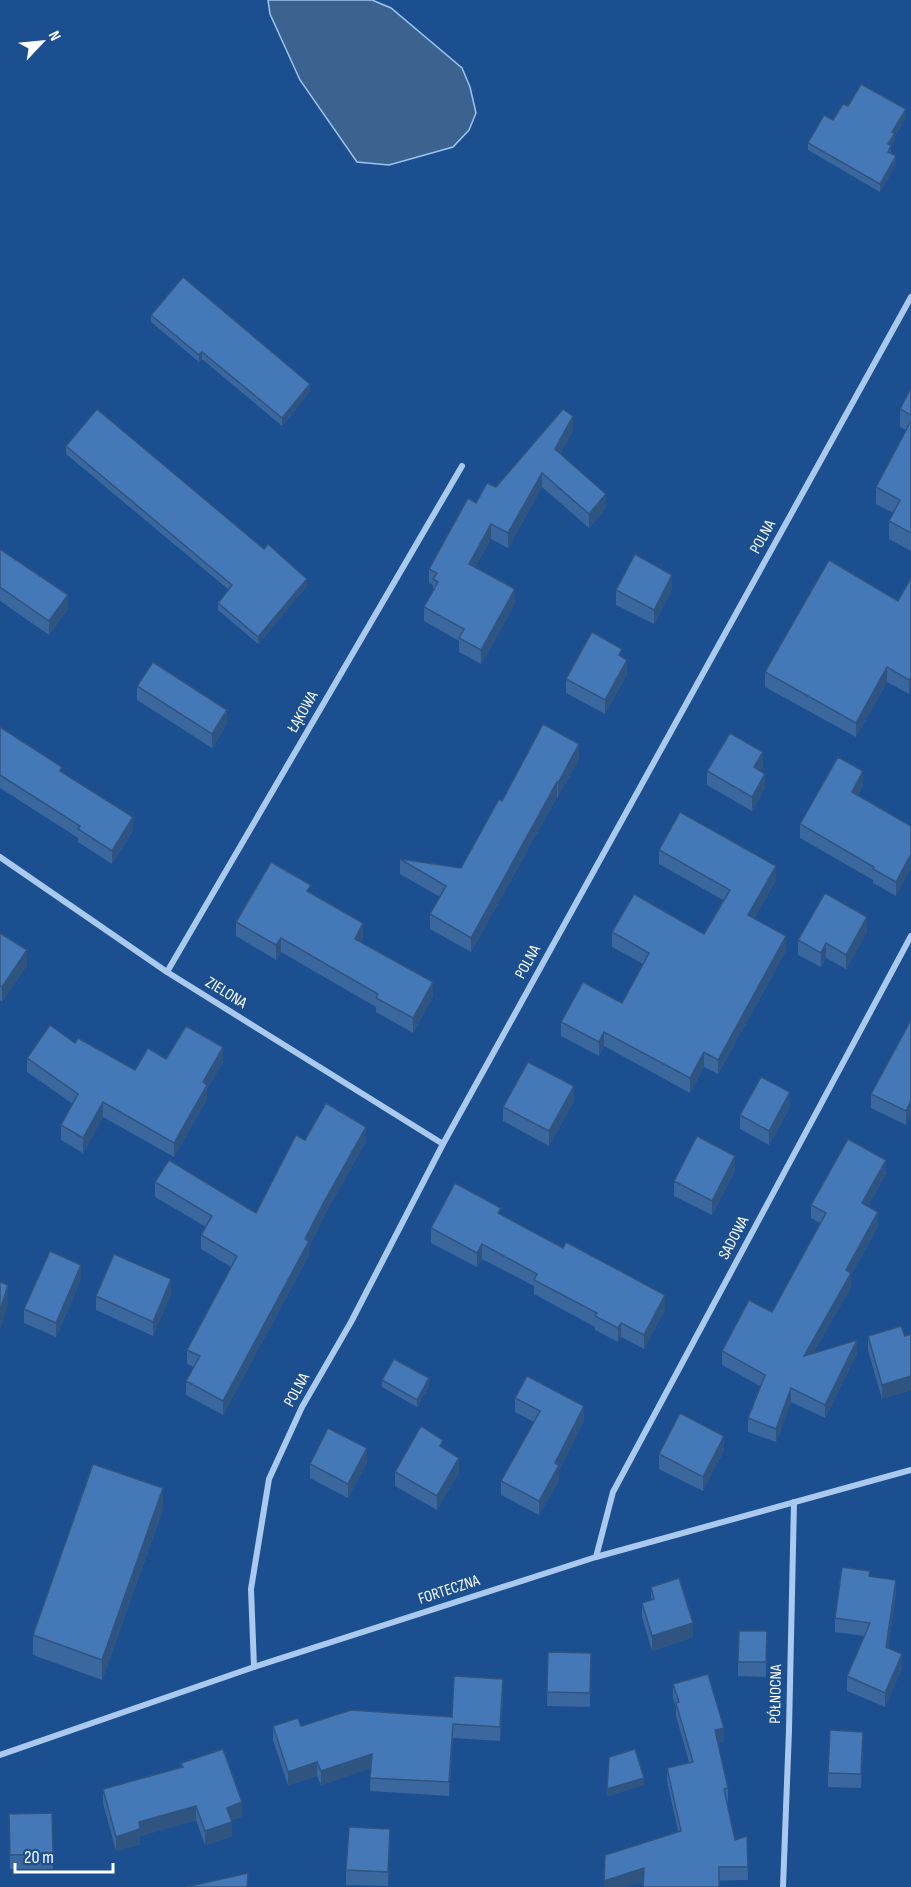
<svg xmlns="http://www.w3.org/2000/svg" width="911" height="1887" font-family="'Sofia Sans Condensed',sans-serif">
  <style>
    .water { fill: #3c6290; stroke: #9cc4f0; stroke-width: 1.5 }
    .lines { fill: none; stroke-linecap: round; stroke-linejoin: round }
    .street { stroke: #a9c9ee; stroke-width: 6 }
    .wall { fill: #3a679d }
    .shaded-wall { fill: #305480 }
    .building { fill: #4478b7; stroke: #305480; stroke-width: 1.5 }
    .labels { text-anchor: middle; dominant-baseline: central; stroke-width: 4.5; stroke-linejoin: round; paint-order: stroke }
    .street-label { font-size: 16px; fill: #fff; stroke: #1b4f8f }
  </style>
  <rect width="100%" height="100%" fill="#1b4f8f"/>
  <polygon class="water" points="268,0 372,0 391,8 462,68 470,87 476,113 469,130 453,147 389,165 357,162 300,80 270,14"/>
  <g class="lines">
    <g class="street">
      <polyline points="0,857 167,972 443,1144"/>
      <polyline points="167,972 462,466"/>
      <polyline points="596,1557 613,1492 911,936"/>
      <polyline points="254,1667 251,1589 269,1479 302,1407 351,1322 443,1144 911,297"/>
      <polyline points="0,1755 254,1667 596,1557 911,1470"/>
      <polyline points="783,1887 789,1730 794,1502"/>
    </g>
  </g>
  <g class="wall">
    <polygon points="848,106 906,117 895,136 895,141 891,146 891,154 896,164 880,192 808,150 808,143"/>
    <polygon points="151,315 310,391 282,426 202,359 199,362 151,322"/>
    <polygon points="911,388 911,551 889,539 889,521 893,513 876,504 876,487 906,430 900,427 900,409"/>
    <polygon points="573,430 560,454 606,508 589,528 542,487 508,548 491,539 475,567 515,604 481,664 459,652 459,641 424,621 424,607 433,591 433,585 429,583 429,569 476,503"/>
    <polygon points="66,446 307,586 258,644 218,610 218,603 229,590 66,454"/>
    <polygon points="0,549 68,609 49,635 0,601"/>
    <polygon points="911,578 909,694 887,682 856,737 765,687 765,672 898,601"/>
    <polygon points="672,589 654,624 616,605 616,590"/>
    <polygon points="622,657 627,674 605,714 566,693 566,679"/>
    <polygon points="137,686 227,724 212,748 137,700"/>
    <polygon points="0,727 62,772 133,830 112,864 78,842 78,838 0,788"/>
    <polygon points="579,759 558,797 557,797 471,952 430,929 430,914 440,897 400,874 400,859 461,868 502,801"/>
    <polygon points="763,766 760,771 765,788 752,811 707,785 707,771"/>
    <polygon points="863,785 858,795 911,826 896,896 873,883 873,880 800,838 800,824"/>
    <polygon points="659,850 776,880 754,918 786,951 718,1074 704,1067 690,1093 604,1046 599,1056 561,1036 561,1022 622,1003 643,964 612,947 612,932 704,934 723,900 659,864"/>
    <polygon points="311,893 363,938 361,942 433,996 413,1033 376,1012 376,1007 281,952 276,960 236,936 236,922"/>
    <polygon points="867,932 846,969 826,958 821,967 798,955 798,940"/>
    <polygon points="0,933 27,965 2,1002 0,1000"/>
    <polygon points="911,1020 906,1125 871,1108 871,1094"/>
    <polygon points="75,1043 135,1070 223,1062 207,1089 207,1099 174,1157 103,1117 83,1153 61,1140 61,1125 73,1104 27,1072 27,1058"/>
    <polygon points="574,1100 549,1146 503,1121 503,1107"/>
    <polygon points="790,1107 769,1145 740,1129 740,1115"/>
    <polygon points="305,1140 366,1141 324,1216 309,1247 309,1255 223,1415 186,1395 186,1381 194,1367 187,1364 187,1350 231,1267 201,1249 201,1235 206,1227 155,1197 155,1182 256,1213"/>
    <polygon points="735,1170 712,1215 674,1196 674,1181"/>
    <polygon points="886,1174 868,1206 878,1226 851,1275 851,1287 813,1353 857,1353 825,1418 791,1402 776,1442 748,1432 748,1418 760,1386 722,1365 722,1351 772,1312 820,1223 811,1218 811,1205"/>
    <polygon points="501,1215 665,1309 644,1349 621,1337 618,1342 595,1330 595,1327 534,1294 534,1286 482,1259 477,1267 431,1243 431,1228"/>
    <polygon points="81,1279 56,1337 24,1323 24,1309"/>
    <polygon points="171,1294 153,1336 96,1310 96,1296"/>
    <polygon points="868,1336 905,1336 882,1399 868,1350"/>
    <polygon points="382,1380 429,1386 417,1407 382,1387"/>
    <polygon points="515,1398 584,1420 559,1470 559,1480 539,1515 501,1495 501,1481 534,1422 515,1412"/>
    <polygon points="724,1450 703,1491 659,1469 659,1454"/>
    <polygon points="367,1462 348,1498 310,1478 310,1464"/>
    <polygon points="395,1472 459,1472 437,1510 395,1486"/>
    <polygon points="163,1509 102,1680 33,1655 33,1635"/>
    <polygon points="870,1576 896,1594 888,1648 902,1668 885,1707 847,1691 847,1676 865,1636 835,1632 835,1618"/>
    <polygon points="651,1587 693,1637 652,1651 642,1617 642,1603 651,1600"/>
    <polygon points="767,1631 766,1677 738,1676 738,1662"/>
    <polygon points="548,1652 591,1653 590,1707 547,1706"/>
    <polygon points="673,1684 724,1741 718,1743 728,1788 728,1802 727,1802 735,1840 747,1836 748,1880 644,1882 604,1887 678,1831 667,1781 667,1768 689,1762 676,1716 676,1707 673,1698"/>
    <polygon points="503,1692 500,1741 453,1738 449,1796 370,1791 371,1768 321,1785 317,1776 288,1785 273,1740 273,1726 301,1726 452,1717"/>
    <polygon points="863,1746 861,1788 828,1787 828,1773"/>
    <polygon points="181,1763 242,1817 231,1820 232,1836 205,1845 196,1820 140,1836 140,1844 116,1851 103,1803 103,1789 181,1767"/>
    <polygon points="52,1813 53,1869 10,1869 9,1814"/>
    <polygon points="390,1843 388,1886 346,1885 346,1870"/>
  </g>
  <g class="shaded-wall">
    <polygon points="906,109 906,117 895,136 895,141 888,151 888,144 892,132"/>
    <polygon points="896,156 896,164 880,192 880,184"/>
    <polygon points="202,352 202,359 199,362 199,355"/>
    <polygon points="310,384 310,391 282,426 282,418"/>
    <polygon points="573,416 573,430 555,463 555,449"/>
    <polygon points="542,473 542,487 508,548 508,533"/>
    <polygon points="606,494 606,508 589,528 589,514"/>
    <polygon points="491,524 491,539 469,578 469,564"/>
    <polygon points="672,575 672,589 654,624 654,610"/>
    <polygon points="307,579 307,586 258,644 258,637"/>
    <polygon points="515,589 515,604 481,664 481,650"/>
    <polygon points="68,595 68,609 49,635 49,621"/>
    <polygon points="627,660 627,674 605,714 605,700"/>
    <polygon points="887,667 887,682 856,737 856,723"/>
    <polygon points="911,676 911,690 909,694 909,680"/>
    <polygon points="227,710 227,724 212,748 212,734"/>
    <polygon points="579,744 579,759 558,797 558,783"/>
    <polygon points="763,752 763,766 754,782 754,767"/>
    <polygon points="863,771 863,785 852,806 852,792"/>
    <polygon points="765,774 765,788 752,811 752,797"/>
    <polygon points="557,782 557,797 471,952 471,938"/>
    <polygon points="133,817 133,830 112,864 112,851"/>
    <polygon points="911,854 911,869 896,896 896,882"/>
    <polygon points="776,866 776,880 748,929 748,915"/>
    <polygon points="867,917 867,932 846,969 846,955"/>
    <polygon points="363,923 363,938 355,953 355,939"/>
    <polygon points="786,936 786,951 718,1074 718,1060"/>
    <polygon points="281,938 281,952 276,960 276,945"/>
    <polygon points="826,943 826,958 821,967 821,953"/>
    <polygon points="27,950 27,965 2,1002 2,987"/>
    <polygon points="433,982 433,996 413,1033 413,1018"/>
    <polygon points="604,1032 604,1046 599,1056 599,1042"/>
    <polygon points="223,1047 223,1062 207,1089 207,1099 174,1157 174,1143 203,1082"/>
    <polygon points="704,1052 704,1067 690,1093 690,1078"/>
    <polygon points="574,1086 574,1100 549,1146 549,1131"/>
    <polygon points="790,1092 790,1107 769,1145 769,1131"/>
    <polygon points="911,1100 911,1115 906,1125 906,1111"/>
    <polygon points="103,1102 103,1117 83,1153 83,1138"/>
    <polygon points="366,1127 366,1141 324,1216 309,1247 309,1255 223,1415 223,1401 324,1202"/>
    <polygon points="735,1156 735,1170 712,1215 712,1201"/>
    <polygon points="886,1160 886,1174 862,1217 862,1203"/>
    <polygon points="878,1212 878,1226 851,1275 851,1287 804,1370 804,1356 846,1270"/>
    <polygon points="482,1244 482,1259 477,1267 477,1253"/>
    <polygon points="81,1265 81,1279 56,1337 56,1323"/>
    <polygon points="171,1279 171,1294 153,1336 153,1322"/>
    <polygon points="8,1285 8,1305 0,1331 0,1311"/>
    <polygon points="665,1295 665,1309 644,1349 644,1335"/>
    <polygon points="621,1323 621,1337 618,1342 618,1328"/>
    <polygon points="857,1340 857,1353 825,1418 825,1405"/>
    <polygon points="911,1376 911,1391 882,1399 882,1385"/>
    <polygon points="429,1378 429,1386 417,1407 417,1400"/>
    <polygon points="791,1388 791,1402 776,1442 776,1429"/>
    <polygon points="584,1406 584,1420 559,1470 559,1480 539,1515 539,1501 555,1463"/>
    <polygon points="724,1436 724,1450 703,1491 703,1477"/>
    <polygon points="367,1448 367,1462 348,1498 348,1484"/>
    <polygon points="459,1458 459,1472 437,1510 437,1496"/>
    <polygon points="163,1488 163,1509 102,1680 102,1660"/>
    <polygon points="896,1580 896,1594 886,1661 886,1647"/>
    <polygon points="693,1623 693,1637 652,1651 652,1636"/>
    <polygon points="902,1654 902,1668 885,1707 885,1693"/>
    <polygon points="503,1679 503,1692 500,1741 500,1727"/>
    <polygon points="453,1724 453,1738 449,1796 449,1782"/>
    <polygon points="724,1728 724,1741 715,1744 715,1730"/>
    <polygon points="863,1732 863,1746 861,1788 861,1774"/>
    <polygon points="372,1754 372,1768 321,1785 321,1771"/>
    <polygon points="317,1762 317,1776 288,1785 288,1772"/>
    <polygon points="644,1778 644,1785 607,1797 607,1789"/>
    <polygon points="242,1802 242,1817 227,1822 227,1808"/>
    <polygon points="196,1806 196,1820 140,1836 140,1844 116,1851 116,1837 139,1822"/>
    <polygon points="232,1822 232,1836 205,1845 205,1831"/>
    <polygon points="390,1829 390,1843 388,1886 388,1872"/>
    <polygon points="644,1868 644,1882 627,1887 604,1887 604,1881"/>
  </g>
  <g class="building">
    <polygon points="861,84 906,109 892,132 895,133 888,144 891,146 888,152 896,156 880,184 808,143 824,115 833,120 843,104 848,106"/>
    <polygon points="183,277 310,384 282,418 202,352 199,355 151,315"/>
    <polygon points="911,388 911,415 900,409"/>
    <polygon points="97,409 264,549 268,544 307,579 258,637 218,603 232,585 66,446"/>
    <polygon points="563,409 573,416 555,449 606,494 589,514 542,473 508,533 491,524 469,564 515,589 481,650 459,638 464,629 424,607 438,582 433,579 437,573 429,569 468,498 476,503 487,483 496,487"/>
    <polygon points="911,421 911,533 889,521 900,500 876,487"/>
    <polygon points="0,549 68,595 49,621 0,587"/>
    <polygon points="635,554 672,575 654,610 616,590"/>
    <polygon points="829,560 898,601 911,578 911,676 909,680 887,667 856,723 765,672"/>
    <polygon points="592,632 622,649 619,655 627,660 605,700 566,679"/>
    <polygon points="153,662 227,710 212,734 137,686"/>
    <polygon points="543,724 579,744 558,783 557,782 471,938 430,914 446,886 400,859 461,868 499,799 502,801"/>
    <polygon points="0,727 62,767 60,771 133,817 112,851 78,829 80,826 0,775"/>
    <polygon points="730,733 763,752 754,767 765,774 752,797 707,771"/>
    <polygon points="838,757 863,771 852,792 911,826 911,854 896,882 873,869 874,867 800,824"/>
    <polygon points="680,812 776,866 748,915 786,936 718,1060 704,1052 690,1078 604,1032 599,1042 561,1022 583,982 622,1003 649,953 612,932 634,894 704,934 730,890 659,850"/>
    <polygon points="271,862 311,885 307,891 363,923 355,939 433,982 413,1018 376,998 378,994 281,938 276,945 236,922"/>
    <polygon points="825,893 867,917 846,955 826,943 821,953 798,940"/>
    <polygon points="0,933 27,950 2,987 0,986"/>
    <polygon points="911,1020 911,1100 906,1111 871,1094"/>
    <polygon points="50,1025 75,1043 78,1038 135,1070 148,1048 166,1059 186,1026 223,1047 203,1082 207,1085 174,1143 103,1102 83,1138 61,1125 78,1094 27,1058"/>
    <polygon points="528,1062 574,1086 549,1131 503,1107"/>
    <polygon points="761,1077 790,1092 769,1131 740,1115"/>
    <polygon points="326,1103 366,1127 324,1202 305,1239 309,1241 223,1401 186,1381 200,1356 187,1350 237,1256 201,1235 212,1216 155,1182 169,1160 256,1213 296,1135 305,1140"/>
    <polygon points="697,1136 735,1156 712,1201 674,1181"/>
    <polygon points="848,1139 886,1160 862,1203 878,1212 846,1270 851,1273 804,1356 857,1340 825,1405 791,1388 776,1429 748,1418 765,1375 722,1351 749,1300 772,1312 826,1213 811,1205"/>
    <polygon points="455,1183 501,1208 498,1213 563,1248 566,1242 665,1295 644,1335 621,1323 618,1328 595,1316 597,1313 534,1280 537,1274 482,1244 477,1253 431,1228"/>
    <polygon points="50,1251 81,1265 56,1323 24,1309"/>
    <polygon points="114,1254 171,1279 153,1322 96,1296"/>
    <polygon points="0,1282 8,1285 0,1311"/>
    <polygon points="901,1326 905,1336 911,1334 911,1376 882,1385 868,1336"/>
    <polygon points="394,1359 429,1378 417,1400 382,1380"/>
    <polygon points="527,1376 584,1406 555,1463 559,1465 539,1501 501,1481 540,1411 515,1398"/>
    <polygon points="680,1413 724,1436 703,1477 659,1454"/>
    <polygon points="421,1426 443,1440 440,1446 459,1458 437,1496 395,1472"/>
    <polygon points="328,1428 367,1448 348,1484 310,1464"/>
    <polygon points="93,1464 163,1488 102,1660 33,1635"/>
    <polygon points="842,1567 870,1571 869,1576 896,1580 886,1647 902,1654 885,1693 847,1676 870,1623 835,1618"/>
    <polygon points="679,1578 693,1623 652,1636 642,1603 654,1599 651,1587"/>
    <polygon points="739,1631 767,1631 766,1662 738,1662"/>
    <polygon points="548,1652 591,1653 590,1693 547,1692"/>
    <polygon points="708,1674 724,1728 715,1730 728,1788 724,1789 735,1840 747,1836 748,1867 719,1867 719,1887 643,1887 644,1868 604,1881 605,1855 681,1831 667,1768 693,1762 676,1703 679,1702 673,1684"/>
    <polygon points="454,1676 503,1679 500,1727 453,1724 449,1782 370,1778 372,1754 321,1771 317,1762 288,1772 273,1726 298,1718 301,1726 351,1710 452,1717"/>
    <polygon points="830,1730 863,1732 861,1774 828,1773"/>
    <polygon points="223,1749 242,1802 227,1808 232,1822 205,1831 196,1806 139,1822 140,1829 116,1837 103,1789 183,1767 181,1763"/>
    <polygon points="635,1749 644,1778 607,1789 609,1757"/>
    <polygon points="52,1813 53,1854 10,1855 9,1814"/>
    <polygon points="349,1827 390,1829 388,1872 346,1870"/>
    <polygon points="248,1873 247,1887 186,1887"/>
  </g>
  <g class="labels">
    <g class="street-label">
      <text transform="translate(763 537) rotate(-61)">POLNA</text>
      <text transform="translate(303 712) rotate(-60)">ŁĄKOWA</text>
      <text transform="translate(528 962) rotate(-61)">POLNA</text>
      <text transform="translate(226 993) rotate(32)">ZIELONA</text>
      <text transform="translate(734 1238) rotate(-62)">SADOWA</text>
      <text transform="translate(297 1390) rotate(-61)">POLNA</text>
      <text transform="translate(449 1590) rotate(-18)">FORTECZNA</text>
      <text transform="translate(776 1694) rotate(-89)">PÓŁNOCNA</text>
    </g>
  </g>
  <g transform="translate(42 42) rotate(64)" stroke="#1b4f8f" stroke-width="4.5" paint-order="stroke">
  <path d="M0-4.5L10 22L0 15L-10 22Z" fill="#ffffff"/>
  <text y="-9" font-size="16" font-weight="bold" text-anchor="middle" fill="#ffffff">N</text>
  </g>
  <path d="M15 1863v9h98v-9" fill="none" stroke="#ffffff" stroke-width="3"/>
  <text x="24" y="1863" font-size="18" fill="#ffffff" stroke="#1b4f8f" stroke-width="4.5" paint-order="stroke">20 m</text>
</svg>
